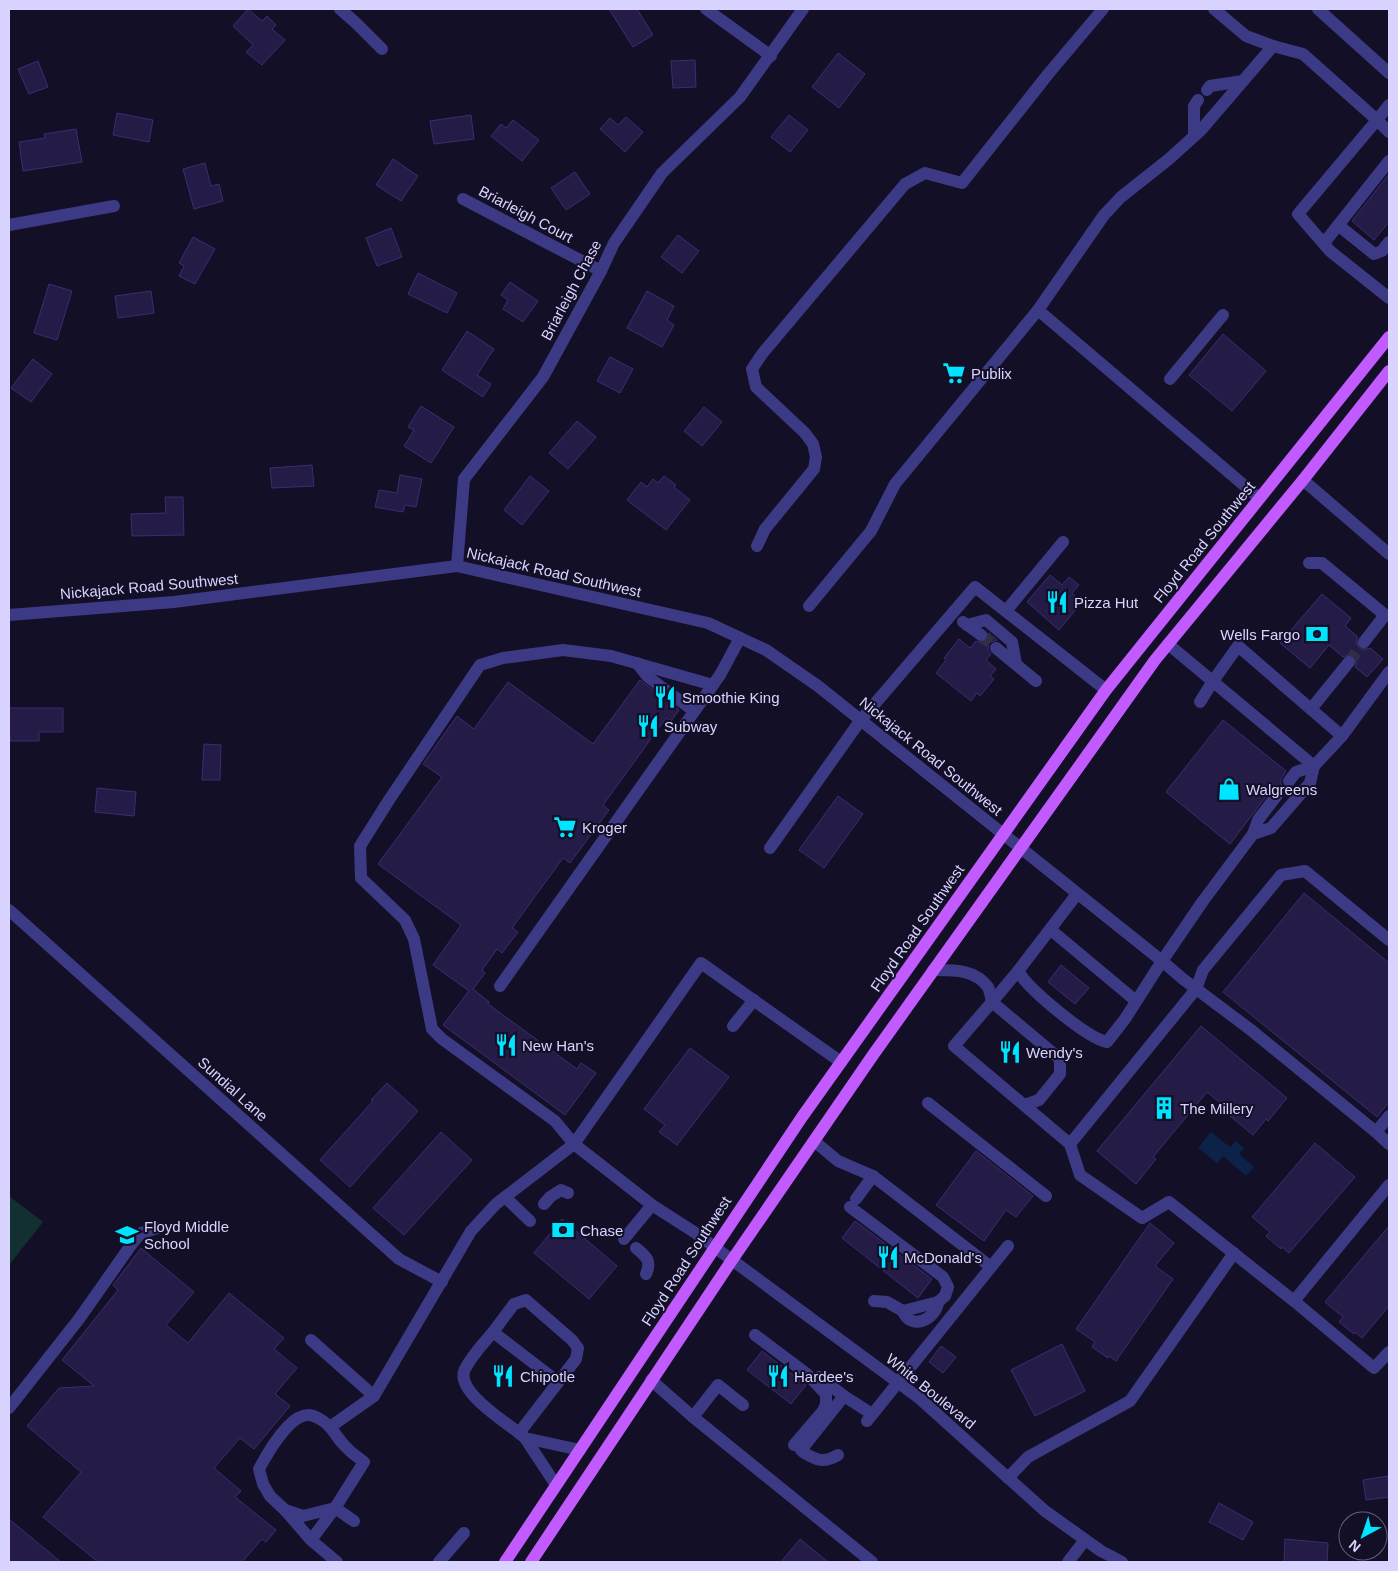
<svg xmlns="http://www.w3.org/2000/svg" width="1398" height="1571" font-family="Helvetica,sans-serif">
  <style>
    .green { fill: #12302f }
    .water { fill: #0c2248 }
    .building { fill: #241b47; stroke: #3b2d73 }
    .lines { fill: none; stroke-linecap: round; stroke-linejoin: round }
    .minor-tunnel { stroke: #312d47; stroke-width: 12; stroke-dasharray: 12 6; stroke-linecap: butt }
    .minor { stroke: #3d3a85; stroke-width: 12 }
    .major { stroke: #c25bff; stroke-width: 12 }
    .labels { text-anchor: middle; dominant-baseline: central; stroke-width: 4; stroke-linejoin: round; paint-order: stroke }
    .street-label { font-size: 15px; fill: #d9d4ff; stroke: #130f26 }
    .poi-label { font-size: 15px; fill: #d9d4ff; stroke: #130f26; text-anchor: start }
  </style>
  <rect width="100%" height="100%" fill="#130f26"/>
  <polygon class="green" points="9,1196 43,1222 9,1265"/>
  <polygon class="water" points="1211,1132 1230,1147 1236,1141 1244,1148 1239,1154 1254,1167 1246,1176 1223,1156 1217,1163 1198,1148"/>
  <g class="building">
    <polygon points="248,9 262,21 267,16 276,25 272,29 285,40 262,65 246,52 253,45 233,26"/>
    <polygon points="609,9 637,9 653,35 633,47"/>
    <polygon points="838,53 865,74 839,108 812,87"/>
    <polygon points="695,60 696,87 673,88 671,61"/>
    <polygon points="38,61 48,87 29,94 18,69"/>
    <polygon points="117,113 153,120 149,142 113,135"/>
    <polygon points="471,115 474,139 434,144 430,121"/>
    <polygon points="789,115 808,130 790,152 771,137"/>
    <polygon points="626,117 643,132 625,152 600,129 610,118 618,125"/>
    <polygon points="513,120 539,140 522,161 491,136 501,124 506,128"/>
    <polygon points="76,129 82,162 23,171 19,142 45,138 44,134"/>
    <polygon points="393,159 418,176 401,201 376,185"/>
    <polygon points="205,163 211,186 219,184 223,201 194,209 183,169"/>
    <polygon points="575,172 590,194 566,210 551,188"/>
    <polygon points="1389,174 1389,222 1374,240 1352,221"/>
    <polygon points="391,228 402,257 377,266 366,238"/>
    <polygon points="678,235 699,251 682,273 661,257"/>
    <polygon points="193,237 215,249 195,284 179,276 184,266 179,263"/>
    <polygon points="418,273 457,293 447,313 408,294"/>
    <polygon points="510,282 538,301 523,322 503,309 508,300 501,295"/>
    <polygon points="49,284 72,291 57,340 34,333"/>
    <polygon points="151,291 154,313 118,318 115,296"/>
    <polygon points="647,291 674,306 667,320 674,325 662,347 627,328"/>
    <polygon points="467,331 494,349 477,375 491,384 483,397 442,370"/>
    <polygon points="1223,334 1266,371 1232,411 1189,375"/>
    <polygon points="610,357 633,369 620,393 597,381"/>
    <polygon points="33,359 52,374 31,402 11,388"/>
    <polygon points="421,406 454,427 431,463 404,446 414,430 408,427"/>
    <polygon points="704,407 722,422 702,446 684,431"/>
    <polygon points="577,421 596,437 568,469 549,453"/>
    <polygon points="312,465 314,486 272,488 270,468"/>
    <polygon points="400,475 422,479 416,507 405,505 403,512 375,507 379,490 397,493"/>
    <polygon points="530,476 549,491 522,525 504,510"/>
    <polygon points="664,476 676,485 674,487 690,500 666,530 627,500 641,482 647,487 653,479 658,483"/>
    <polygon points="165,497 183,497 184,535 132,536 131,514 166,513"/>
    <polygon points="1050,575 1062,585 1069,577 1079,585 1072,593 1082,602 1059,630 1027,602"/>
    <polygon points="1322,594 1351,618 1345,626 1358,637 1356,641 1359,648 1363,650 1370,648 1383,659 1367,677 1355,667 1357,663 1354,656 1350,654 1343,657 1329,645 1310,668 1280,643"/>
    <polygon points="989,633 997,640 989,643 988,650 991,654 986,660 996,669 990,676 994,679 980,696 977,693 971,701 936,673 946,660 944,658 959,639 970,648 976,641 981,643 987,640"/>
    <polygon points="640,680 679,710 671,721 666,718 603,805 609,810 570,863 563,858 512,928 518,932 502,953 497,949 482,970 485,973 473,989 489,1002 488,1004 577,1069 581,1063 596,1073 565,1115 443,1025 469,991 433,965 461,925 378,864 442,777 423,764 457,716 474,729 508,682 593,744"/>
    <polygon points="9,708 63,708 63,732 39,732 39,741 10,741 10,734 9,734"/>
    <polygon points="1223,720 1286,771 1281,779 1281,784 1284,788 1290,789 1285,795 1282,789 1278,787 1271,790 1230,844 1166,792"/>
    <polygon points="204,744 221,745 220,780 202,780"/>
    <polygon points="97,788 136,792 134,816 95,812"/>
    <polygon points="838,796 863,814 824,868 799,850"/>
    <polygon points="1304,893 1389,963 1389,1102 1377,1117 1223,992"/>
    <polygon points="1061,965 1089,988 1075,1004 1048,982"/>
    <polygon points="1201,1026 1287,1098 1268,1121 1266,1119 1253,1135 1230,1116 1232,1113 1207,1092 1153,1157 1156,1159 1136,1184 1097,1151"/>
    <polygon points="690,1048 729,1077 677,1145 659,1132 665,1125 644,1109"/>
    <polygon points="387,1083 418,1111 350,1187 320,1160 373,1101 371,1100"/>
    <polygon points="441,1132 472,1160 404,1235 373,1208"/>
    <polygon points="1315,1143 1355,1177 1289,1253 1282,1247 1281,1249 1266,1236 1270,1232 1252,1217"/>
    <polygon points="976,1151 1033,1196 1016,1217 1006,1210 984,1241 936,1205"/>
    <polygon points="562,1219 617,1266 589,1299 534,1253"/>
    <polygon points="855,1221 932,1279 918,1298 842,1238"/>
    <polygon points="1150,1223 1174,1243 1155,1266 1173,1279 1116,1361 1109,1356 1108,1358 1092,1347 1095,1342 1076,1329"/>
    <polygon points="1389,1226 1389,1306 1362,1338 1355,1332 1354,1334 1339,1322 1343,1317 1325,1302"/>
    <polygon points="141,1248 194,1292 166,1325 188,1343 229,1293 284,1338 274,1349 297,1368 275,1394 290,1406 254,1449 240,1438 214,1468 241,1491 235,1497 276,1530 266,1542 262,1539 242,1562 98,1562 43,1517 81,1472 27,1426 59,1388 94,1386 62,1360 118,1290 113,1285"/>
    <polygon points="1062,1344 1085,1391 1035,1416 1011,1370"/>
    <polygon points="941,1346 956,1357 943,1373 929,1362"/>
    <polygon points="762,1351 806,1385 791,1404 747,1370"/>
    <polygon points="1388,1476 1389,1497 1366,1500 1363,1480"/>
    <polygon points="1219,1503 1253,1522 1243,1540 1209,1522"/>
    <polygon points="9,1519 61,1562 9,1562"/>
    <polygon points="800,1539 828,1562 781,1562"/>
    <polygon points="1285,1539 1328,1543 1327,1562 1284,1562"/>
  </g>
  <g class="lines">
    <g class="minor-tunnel">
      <polyline points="981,635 996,648"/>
      <polyline points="1349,662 1364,642"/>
    </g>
    <g class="minor">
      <polyline points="340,9 356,23 382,49"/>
      <polyline points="706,9 771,56"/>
      <polyline points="1214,9 1246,36 1273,46"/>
      <polyline points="1318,9 1389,73"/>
      <polyline points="1207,90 1210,86 1243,81"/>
      <polyline points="1389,105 1377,120 1389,132"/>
      <polyline points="1194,136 1194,106 1198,100"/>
      <polyline points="463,199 601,271"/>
      <polyline points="9,225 114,206"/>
      <polyline points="1338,225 1374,254 1382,251 1389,242"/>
      <polyline points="1324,243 1389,161"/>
      <polyline points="1170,379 1223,315"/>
      <polyline points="1303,480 1389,554"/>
      <polyline points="1259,498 1038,310 1104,215 1121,197 1169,159 1201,130 1273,46 1303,54 1377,120 1298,214 1330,251 1389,298"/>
      <polyline points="757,546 765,529 814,469 816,457 813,444 805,433 756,387 752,369 762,354 905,184 925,173 962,183 1049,73 1103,9"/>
      <polyline points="1309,563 1322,563 1385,615 1364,642"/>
      <polyline points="457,566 464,479 543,377 601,271 614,243 662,173 740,97 803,9"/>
      <polyline points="809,606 871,531 895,484 1038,310"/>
      <polyline points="1006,611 1063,542"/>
      <polyline points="9,615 174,602 457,566 708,623 766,650 818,686 1162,961 1203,901 1253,834 1271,828 1310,783 1314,766"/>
      <polyline points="963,622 981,635"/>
      <polyline points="967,625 986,620 1012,642 1016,664"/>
      <polyline points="1168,644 1314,766 1342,736 1389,672"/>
      <polyline points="996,648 1036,681"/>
      <polyline points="637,663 648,677 694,711"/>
      <polyline points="713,685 611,656 563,650 503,658 480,665 389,800 360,846 361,878 405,920 414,939 432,1029 442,1039 555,1121 574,1144 701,963 841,1062"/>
      <polyline points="1200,702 1213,681 1238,646 1342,736"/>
      <polyline points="1311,709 1349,662"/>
      <polyline points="1289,781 1296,772 1314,766"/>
      <polyline points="1253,834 1258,820 1277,795"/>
      <polyline points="770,848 860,721 975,587 1106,690"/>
      <path d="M1077 894 1018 971C1028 989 1087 1038 1107 1042L1125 1019 1162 961 1183 979 1251 1030 1376 1132 1389 1116"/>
      <polyline points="9,910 399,1259 442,1282"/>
      <polyline points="1051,930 1136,1001"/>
      <path d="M933 970C953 970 975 969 988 987 990 991 991 998 992 1002"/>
      <polyline points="500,986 720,675 740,638"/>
      <polyline points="992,1002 1018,971"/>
      <polyline points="733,1026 754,1000"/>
      <polyline points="928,1103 1046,1196"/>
      <polyline points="1024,1105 1039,1100 1060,1074 1060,1059 992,1002 954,1046 1070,1144 1196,989 1203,970 1281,875 1305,871 1389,940"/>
      <polyline points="1376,1132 1389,1144"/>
      <polyline points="814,1141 838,1161 873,1176 991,1267"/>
      <polyline points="1070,1144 1080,1175 1142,1218 1169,1202 1294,1301"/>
      <polyline points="1389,1185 1294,1301 1374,1368 1389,1352"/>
      <polyline points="505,1197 530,1221"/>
      <polyline points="856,1199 873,1176"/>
      <polyline points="544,1204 550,1197 561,1190 568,1193"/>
      <polyline points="850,1207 943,1277 948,1287 945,1296 938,1302 903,1311 887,1302 874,1301"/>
      <polyline points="624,1239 652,1205"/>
      <path d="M636 1248C646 1256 652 1261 646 1274"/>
      <path d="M903 1311C910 1331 936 1320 938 1302"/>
      <path d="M493 1332C484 1343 472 1355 465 1369 454 1390 504 1421 519 1433"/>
      <polyline points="755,1335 807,1374 826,1394 826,1404 823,1411 794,1445"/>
      <polyline points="311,1340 374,1396"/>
      <polyline points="819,1377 844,1396 872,1414"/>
      <polyline points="651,1380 693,1417 718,1385 743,1405"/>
      <polyline points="9,1408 79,1319 131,1245 141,1233 158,1228"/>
      <polyline points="693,1417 872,1562"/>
      <polyline points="867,1421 1008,1246"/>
      <polyline points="330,1427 374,1396 471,1231 496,1204 574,1144 652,1205 694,1232 919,1398 1045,1511 1101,1551 1122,1562"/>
      <polyline points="525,1438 519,1433 576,1359 578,1348 572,1340 526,1300 514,1304 493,1332 558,1382"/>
      <polyline points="801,1450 844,1396"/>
      <path d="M803 1452C817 1461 824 1463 838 1455"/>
      <polyline points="1008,1478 1028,1457 1130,1401 1234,1253"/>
      <polyline points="556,1485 525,1438 580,1450"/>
      <polyline points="335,1508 354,1521"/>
      <polyline points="285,1510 303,1516 335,1508"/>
      <path d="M311 1540 335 1508 364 1462C358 1457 351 1453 346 1447 339 1441 335 1432 329 1426 324 1421 315 1415 308 1415 289 1415 267 1454 259 1469L263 1484 270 1496 285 1510 311 1540 337 1562"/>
      <polyline points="439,1562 464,1533"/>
      <polyline points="1068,1562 1085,1540"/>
    </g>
    <g class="major">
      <polyline points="505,1562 802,1117 1106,690 1389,337"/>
      <polyline points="531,1562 732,1260 873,1055 1155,660 1303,480 1389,371"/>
    </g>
  </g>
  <defs>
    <symbol id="supermarket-bare" viewBox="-9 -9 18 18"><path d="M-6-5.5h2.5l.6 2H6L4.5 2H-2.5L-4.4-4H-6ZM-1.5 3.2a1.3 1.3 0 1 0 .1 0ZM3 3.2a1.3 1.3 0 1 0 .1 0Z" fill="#00e5ff" stroke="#130f26" stroke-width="2.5" paint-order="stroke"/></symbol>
    <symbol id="restaurant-bare" viewBox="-9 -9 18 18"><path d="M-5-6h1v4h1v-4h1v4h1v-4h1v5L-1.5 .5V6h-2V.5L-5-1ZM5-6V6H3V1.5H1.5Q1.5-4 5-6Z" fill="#00e5ff" stroke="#130f26" stroke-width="2.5" paint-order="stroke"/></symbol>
    <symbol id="bank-bare" viewBox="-9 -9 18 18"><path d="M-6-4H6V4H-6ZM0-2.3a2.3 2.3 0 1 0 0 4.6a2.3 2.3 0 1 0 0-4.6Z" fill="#00e5ff" stroke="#130f26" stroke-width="2.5" paint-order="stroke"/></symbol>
    <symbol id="shop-bare" viewBox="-9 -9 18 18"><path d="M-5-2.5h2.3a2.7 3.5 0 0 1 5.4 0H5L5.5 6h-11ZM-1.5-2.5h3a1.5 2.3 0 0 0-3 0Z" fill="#00e5ff" stroke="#130f26" stroke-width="2.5" paint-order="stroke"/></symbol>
    <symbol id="building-bare" viewBox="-9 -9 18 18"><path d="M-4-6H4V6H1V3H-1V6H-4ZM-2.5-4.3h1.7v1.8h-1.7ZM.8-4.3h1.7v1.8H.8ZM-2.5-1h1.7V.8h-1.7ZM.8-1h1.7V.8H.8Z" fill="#00e5ff" stroke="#130f26" stroke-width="2.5" paint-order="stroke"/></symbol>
    <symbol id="school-bare" viewBox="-9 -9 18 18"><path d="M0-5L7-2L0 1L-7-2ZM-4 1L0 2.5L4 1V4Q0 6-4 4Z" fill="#00e5ff" stroke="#130f26" stroke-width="2.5" paint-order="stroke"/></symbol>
  </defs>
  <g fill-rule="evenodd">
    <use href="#supermarket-bare" x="938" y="357" width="32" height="32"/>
    <use href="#restaurant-bare" x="1041" y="586" width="32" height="32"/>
    <use href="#bank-bare" x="1301" y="618" width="32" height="32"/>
    <use href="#restaurant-bare" x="649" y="681" width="32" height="32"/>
    <use href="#restaurant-bare" x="632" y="710" width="32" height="32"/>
    <use href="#shop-bare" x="1213" y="773" width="32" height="32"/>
    <use href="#supermarket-bare" x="549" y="811" width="32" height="32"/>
    <use href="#restaurant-bare" x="490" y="1029" width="32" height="32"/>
    <use href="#restaurant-bare" x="994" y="1036" width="32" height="32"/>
    <use href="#building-bare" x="1148" y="1092" width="32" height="32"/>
    <use href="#bank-bare" x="547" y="1214" width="32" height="32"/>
    <use href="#school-bare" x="111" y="1219" width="32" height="32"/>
    <use href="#restaurant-bare" x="872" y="1241" width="32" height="32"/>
    <use href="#restaurant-bare" x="487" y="1360" width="32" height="32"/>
    <use href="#restaurant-bare" x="762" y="1360" width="32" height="32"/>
  </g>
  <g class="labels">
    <g class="street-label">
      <text transform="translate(526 214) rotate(28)">Briarleigh Court</text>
      <text transform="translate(571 290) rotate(-62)">Briarleigh Chase</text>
      <text transform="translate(1204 542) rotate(-51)">Floyd Road Southwest</text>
      <text transform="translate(554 572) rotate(13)">Nickajack Road Southwest</text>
      <text transform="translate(149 586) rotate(-5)">Nickajack Road Southwest</text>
      <text transform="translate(931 756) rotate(39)">Nickajack Road Southwest</text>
      <text transform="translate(917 928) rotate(-55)">Floyd Road Southwest</text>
      <text transform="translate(233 1089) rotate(42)">Sundial Lane</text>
      <text transform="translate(686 1261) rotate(-57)">Floyd Road Southwest</text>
      <text transform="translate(931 1391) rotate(39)">White Boulevard</text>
    </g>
    <g class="poi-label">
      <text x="971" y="373">Publix</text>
      <text x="1074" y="602">Pizza Hut</text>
      <text x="1300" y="634" text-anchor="end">Wells Fargo</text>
      <text x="682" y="697">Smoothie King</text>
      <text x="664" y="726">Subway</text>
      <text x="1246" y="789">Walgreens</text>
      <text x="582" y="827">Kroger</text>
      <text x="522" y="1045">New Han's</text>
      <text x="1026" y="1052">Wendy's</text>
      <text x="1180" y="1108">The Millery</text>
      <text x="144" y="1226">Floyd Middle<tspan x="144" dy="17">School</tspan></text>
      <text x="580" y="1230">Chase</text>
      <text x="904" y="1257">McDonald's</text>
      <text x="520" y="1376">Chipotle</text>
      <text x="794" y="1376">Hardee's</text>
    </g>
  </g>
  <rect width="1398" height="1571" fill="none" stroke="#d9d4ff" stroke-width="20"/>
  <g transform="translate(1363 1536) rotate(220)"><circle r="24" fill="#130f26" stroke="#625e7d"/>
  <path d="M0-4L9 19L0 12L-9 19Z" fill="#00e5ff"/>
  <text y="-8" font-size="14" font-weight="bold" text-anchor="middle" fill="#d9d4ff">N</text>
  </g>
</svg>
